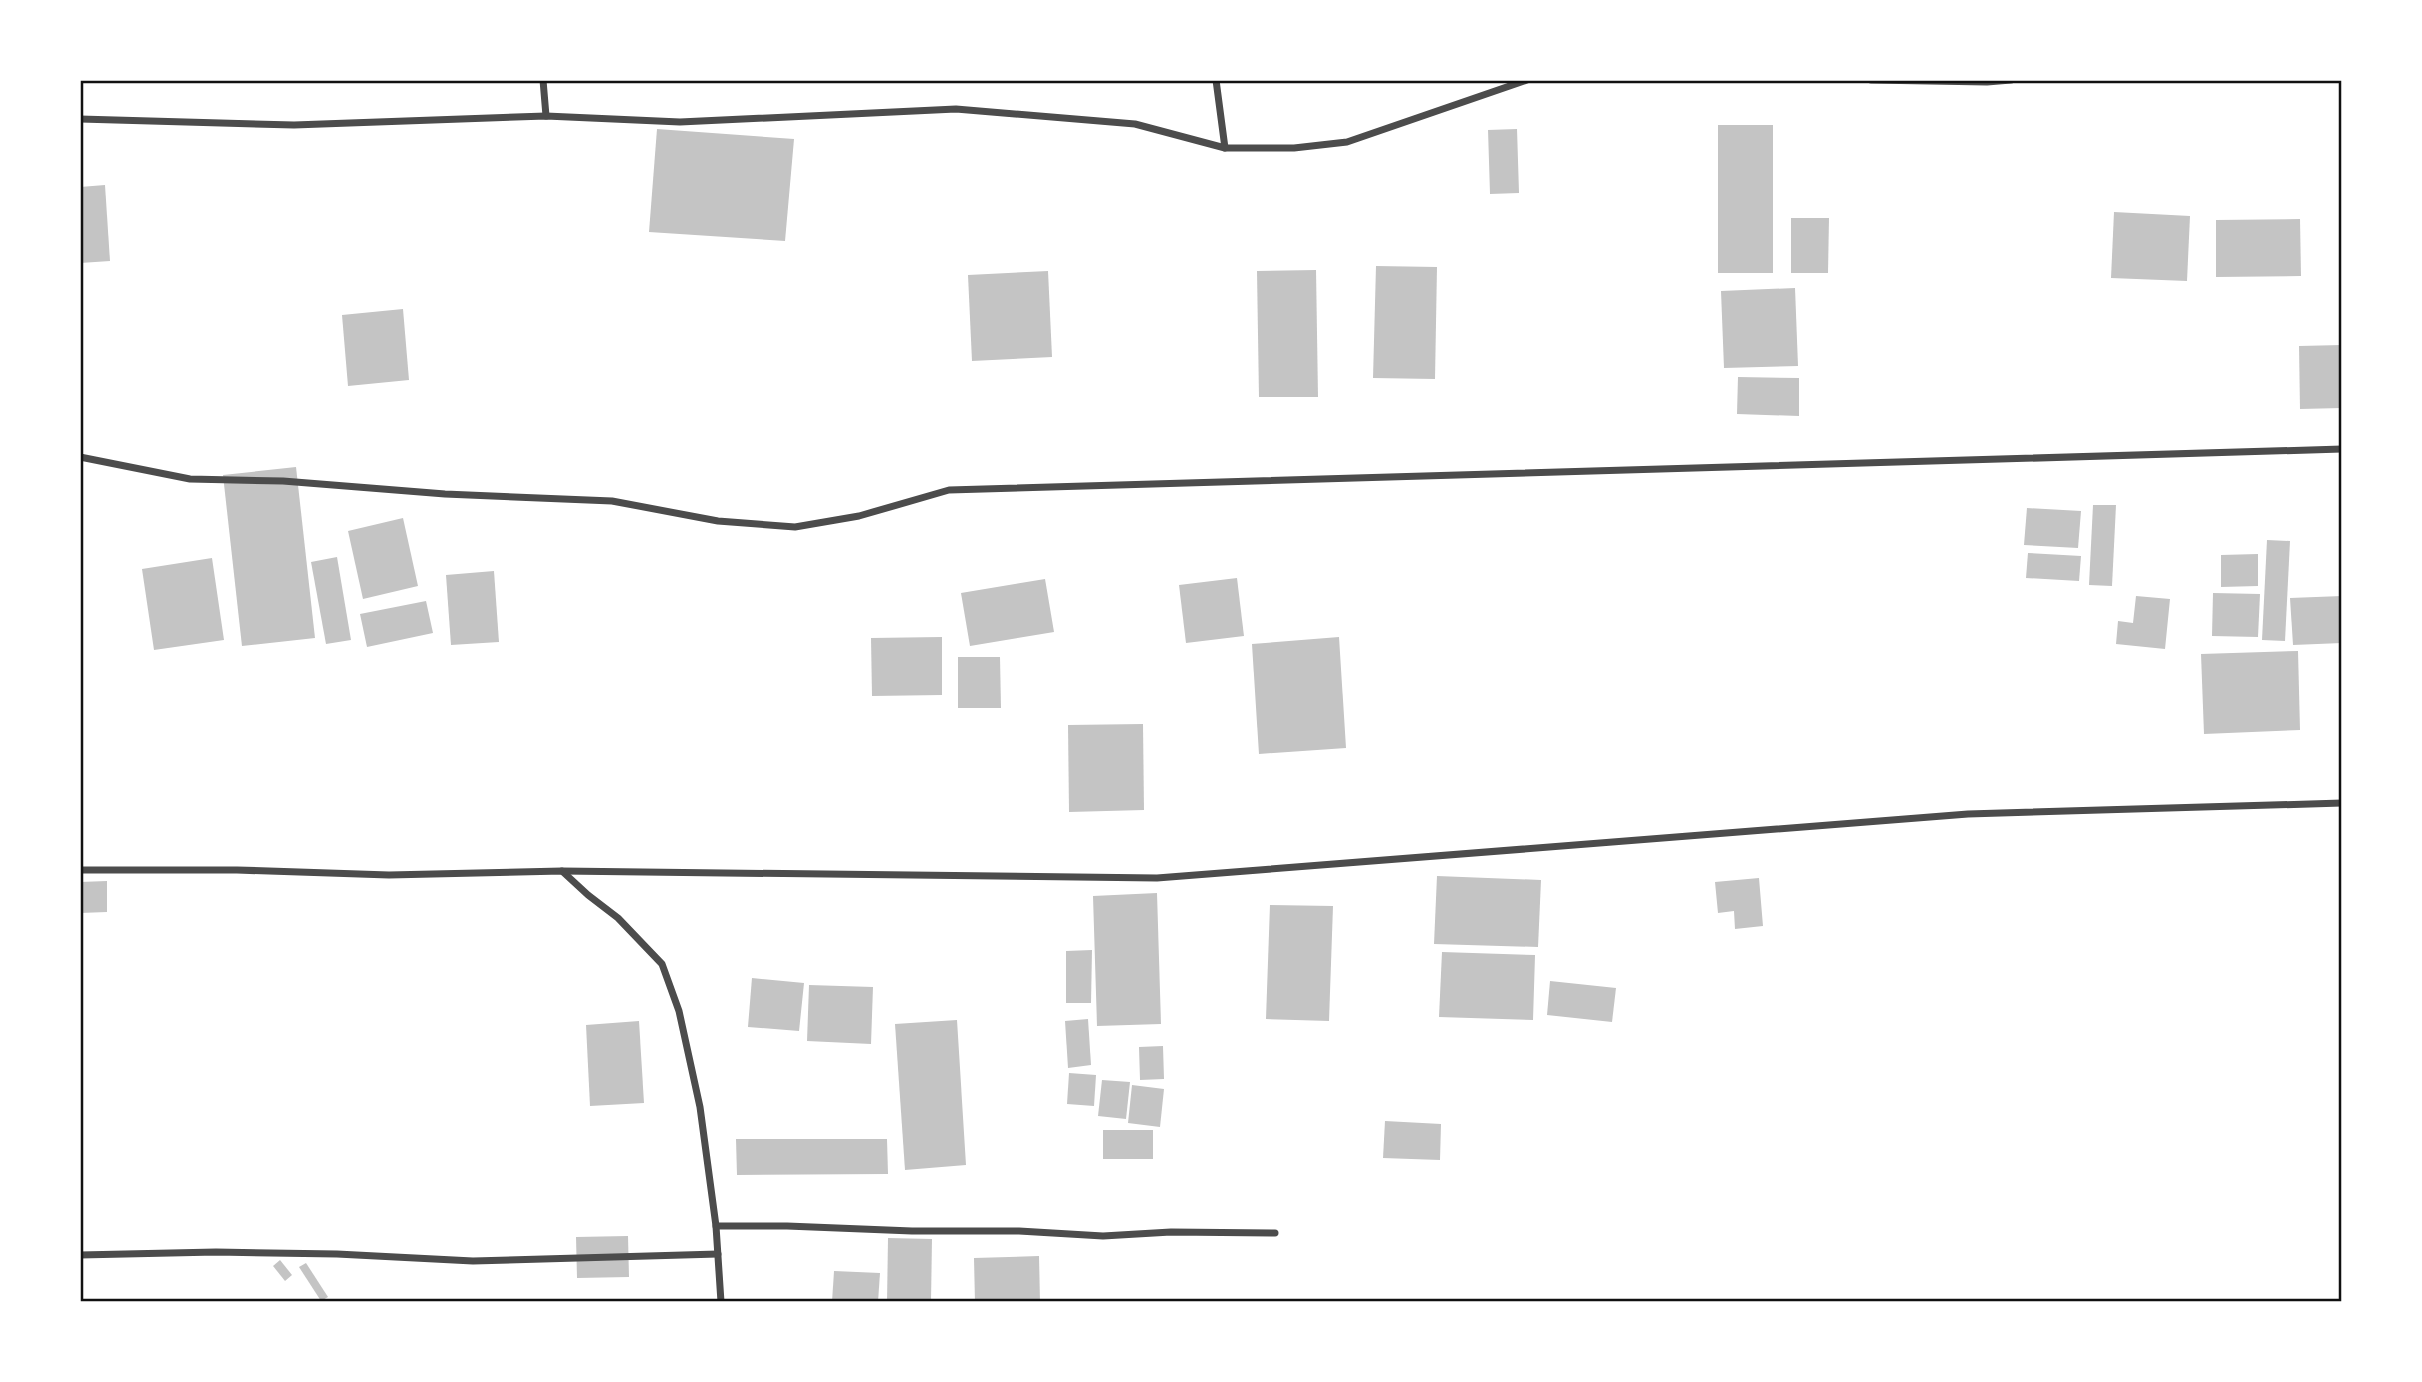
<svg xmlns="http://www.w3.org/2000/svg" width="2422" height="1382" font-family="Raleway,sans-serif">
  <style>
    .building { fill: #c4c4c4 }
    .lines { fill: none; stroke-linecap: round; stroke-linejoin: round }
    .minor { stroke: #4c4c4c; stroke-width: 7 }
    .neatline { fill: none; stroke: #111; stroke-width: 2.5 }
  </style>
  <rect width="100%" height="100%" fill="#fff"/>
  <g class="building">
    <rect x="1718" y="125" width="55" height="148"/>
    <polygon points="657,129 794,139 785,241 649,232"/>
    <polygon points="1517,129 1519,193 1490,194 1488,130"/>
    <polygon points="105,185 110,261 80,263 80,187"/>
    <polygon points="2114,212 2190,216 2187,281 2111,278"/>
    <polygon points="1791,218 1829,218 1828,273 1791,273"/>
    <polygon points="2300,219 2301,276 2216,277 2216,220"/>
    <polygon points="1376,266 1437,267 1435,379 1373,378"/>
    <polygon points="1316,270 1318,397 1259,397 1257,271"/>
    <polygon points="1048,271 1052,357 972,361 968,275"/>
    <polygon points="1795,288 1798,366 1724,368 1721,291"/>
    <polygon points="403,309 409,380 348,386 342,315"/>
    <polygon points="2342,345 2342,408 2300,409 2299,346"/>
    <polygon points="1738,377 1799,378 1799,416 1737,414"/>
    <polygon points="296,467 315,638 242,646 223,475"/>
    <polygon points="2093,505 2116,505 2112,586 2089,585"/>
    <polygon points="2027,508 2081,511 2078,548 2024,545"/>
    <polygon points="403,518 418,586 363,599 348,531"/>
    <polygon points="2267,540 2290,541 2285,641 2262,640"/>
    <polygon points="2028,553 2081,556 2079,581 2026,578"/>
    <polygon points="2258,554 2258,586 2221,587 2221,555"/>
    <polygon points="337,557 351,640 326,644 311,562"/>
    <polygon points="212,558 224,640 154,650 142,569"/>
    <polygon points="494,571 499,642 451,645 446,575"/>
    <polygon points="1237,578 1244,636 1186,643 1179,585"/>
    <polygon points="1045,579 1054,632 970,646 961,593"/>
    <polygon points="2213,593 2260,594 2258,637 2212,636"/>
    <polygon points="2136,596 2170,599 2165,649 2116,644 2118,621 2133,623"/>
    <polygon points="2342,596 2342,643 2293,645 2290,598"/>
    <polygon points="426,601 433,633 367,647 360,614"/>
    <polygon points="942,637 942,695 872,696 871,638"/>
    <polygon points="1339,637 1346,748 1259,754 1252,644"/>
    <polygon points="2298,651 2300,730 2204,734 2201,654"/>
    <polygon points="958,657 1000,657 1001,708 958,708"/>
    <polygon points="1143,724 1144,810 1069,812 1068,725"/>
    <polygon points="1437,876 1541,880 1538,947 1434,944"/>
    <polygon points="1759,878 1763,926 1735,929 1734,911 1718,913 1715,882"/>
    <polygon points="107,881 107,912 80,913 80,882"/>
    <polygon points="1157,893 1161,1024 1097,1026 1093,896"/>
    <polygon points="1270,905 1333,906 1329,1021 1266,1019"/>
    <polygon points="1092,950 1091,1003 1066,1003 1066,951"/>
    <polygon points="1442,952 1535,955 1533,1020 1439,1017"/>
    <polygon points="752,978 804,983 799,1031 748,1027"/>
    <polygon points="1550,981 1616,988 1612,1022 1547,1015"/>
    <polygon points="809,985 873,987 871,1044 807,1041"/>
    <polygon points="1088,1019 1091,1065 1068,1068 1065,1021"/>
    <polygon points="957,1020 966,1165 905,1170 895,1024"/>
    <polygon points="639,1021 644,1103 590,1106 586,1025"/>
    <polygon points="1163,1046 1164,1079 1140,1080 1139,1047"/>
    <polygon points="1069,1073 1096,1075 1094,1106 1067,1104"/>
    <polygon points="1102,1080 1130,1082 1126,1119 1098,1116"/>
    <polygon points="1132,1085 1164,1089 1160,1127 1128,1123"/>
    <polygon points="1385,1121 1441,1124 1440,1160 1383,1158"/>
    <rect x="1103" y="1130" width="50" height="29"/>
    <polygon points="736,1139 887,1139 888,1174 737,1175"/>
    <polygon points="628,1236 629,1277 577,1278 576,1237"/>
    <polygon points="888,1238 932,1239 931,1302 887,1302"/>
    <polygon points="1039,1256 1040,1302 975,1302 974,1258"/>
    <polygon points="280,1260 292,1275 285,1281 273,1266"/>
    <polygon points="306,1263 328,1297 321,1301 299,1267"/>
    <polygon points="834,1271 880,1273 878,1302 832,1302"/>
  </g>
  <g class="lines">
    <g class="minor">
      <polyline points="543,80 546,116"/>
      <polyline points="1216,80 1225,148"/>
      <polyline points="1871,80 1987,82 2011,80"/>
      <polyline points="80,119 294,125 546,116 680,122 956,109 1135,124 1225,148 1294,148 1347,142 1527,80"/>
      <polyline points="80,457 190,479 283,481 445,494 612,501 718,521 795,527 859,516 949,490 2342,449"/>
      <polyline points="80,870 237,870 389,875 562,871 588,895 618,918 662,964 679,1011 700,1107 716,1226 721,1302"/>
      <polyline points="562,871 1157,878 1968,814 2342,803"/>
      <polyline points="716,1226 787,1226 912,1231 1019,1231 1103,1236 1171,1232 1275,1233"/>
      <polyline points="80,1255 216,1252 337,1254 473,1261 718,1254"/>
    </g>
  </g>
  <rect width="2422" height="1382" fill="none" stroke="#ffffff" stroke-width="164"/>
  <rect x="82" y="82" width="2258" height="1218" class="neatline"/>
</svg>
